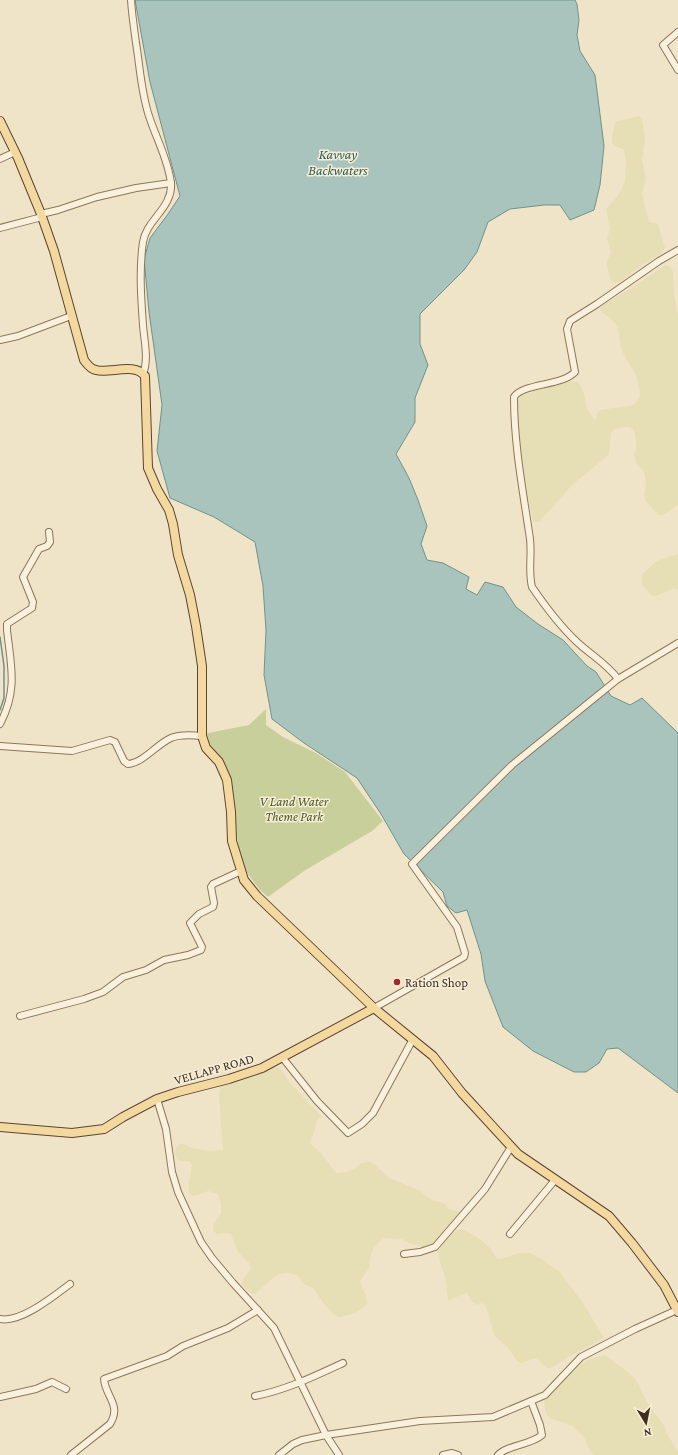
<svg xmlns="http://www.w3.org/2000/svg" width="678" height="1455" font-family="'Crimson Pro',serif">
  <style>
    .farmland { fill: #e6deb5 }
    .green { fill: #c9cf9b }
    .water { fill: #a9c4bc; stroke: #6f938a }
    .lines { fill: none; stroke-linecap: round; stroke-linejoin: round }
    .stream { stroke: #6f938a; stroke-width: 1.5 }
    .minor-casing { stroke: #8d765c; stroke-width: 8 }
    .major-casing { stroke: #5b4430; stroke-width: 10 }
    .minor { stroke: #faf1dc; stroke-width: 6 }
    .major { stroke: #f3d9a0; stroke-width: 8 }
    .poi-dot { fill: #9e2a2b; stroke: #f7eed8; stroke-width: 1.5 }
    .labels { text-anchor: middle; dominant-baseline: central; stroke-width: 3; stroke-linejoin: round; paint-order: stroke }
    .park-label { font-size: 13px; font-style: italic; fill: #4d5a26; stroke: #f7eed8 }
    .poi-label { font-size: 13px; fill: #3d2e20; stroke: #f7eed8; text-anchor: start }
    .street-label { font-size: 13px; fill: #3d2e20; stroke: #f7eed8 }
    .water-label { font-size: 14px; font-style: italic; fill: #2f5d5a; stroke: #f7eed8 }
  </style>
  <rect width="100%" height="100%" fill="#f0e4c8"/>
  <g class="farmland">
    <polygon points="639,116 642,120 645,139 642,159 646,179 642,193 644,203 649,222 658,224 665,248 661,254 640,266 620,282 615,283 611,281 607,266 607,261 611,253 607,238 610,229 606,209 616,198 622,189 625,180 626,160 624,150 615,146 612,142 612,137 615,122"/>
    <polygon points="666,265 670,267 673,271 674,295 678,316 678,505 663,515 658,515 645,500 644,495 646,485 645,475 643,470 636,463 634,453 636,449 636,444 635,434 633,429 629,427 624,427 614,429 611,433 609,453 606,457 573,484 539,522 533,522 523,468 517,422 518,402 520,397 534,391 572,381 577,382 580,385 584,394 587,409 595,421 597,413 601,410 606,409 630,406 635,404 640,396 640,391 637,377 621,349 618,328 615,323 600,310 601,306 628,290"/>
    <polygon points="678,554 678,590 675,588 656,596 652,596 642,584 642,574 657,561"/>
    <polygon points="273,1067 278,1067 282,1070 290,1083 322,1117 317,1120 315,1129 310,1143 321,1153 336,1173 346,1172 356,1168 361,1163 369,1162 374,1164 389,1178 400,1182 420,1191 432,1200 444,1203 449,1209 460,1212 435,1244 426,1248 409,1243 401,1239 384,1238 380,1241 373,1249 371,1253 369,1268 360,1281 361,1286 366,1295 367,1304 359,1311 349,1315 339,1317 334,1315 324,1304 313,1288 304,1284 298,1276 294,1274 288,1273 279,1274 274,1277 255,1294 251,1293 243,1286 242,1281 251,1269 250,1264 238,1252 231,1234 226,1233 216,1234 213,1230 213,1225 221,1213 221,1203 218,1194 208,1191 198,1195 193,1196 189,1193 189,1183 192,1165 189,1161 179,1161 176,1158 175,1153 176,1148 180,1144 184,1144 193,1148 208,1151 223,1150 219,1096 220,1087"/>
    <polygon points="463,1229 480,1239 491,1249 496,1258 501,1259 520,1253 530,1253 543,1260 559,1271 583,1303 604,1338 568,1357 551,1368 546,1368 539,1360 535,1358 521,1363 517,1361 508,1348 494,1335 486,1306 482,1303 477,1305 472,1302 467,1293 448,1300 446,1280 441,1266 438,1251 449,1235 458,1230"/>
    <polygon points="605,1355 629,1373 636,1380 648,1404 663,1424 667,1434 678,1452 678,1455 593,1455 588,1447 585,1438 573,1426 552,1419 547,1415 545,1411 544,1401 547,1397 583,1363 587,1360"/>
  </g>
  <polygon class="green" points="266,709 266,725 283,737 316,753 345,772 383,821 372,831 304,871 268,897 259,889 245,870 241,860 235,825 232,791 203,734 249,725"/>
  <polygon class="water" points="135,0 575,0 577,4 579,20 577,35 580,51 595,75 604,146 600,185 594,210 570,220 560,205 544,205 510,209 488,222 477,252 464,270 420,314 420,344 428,365 415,398 415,422 396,454 409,478 418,500 427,526 421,544 427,560 443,563 469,577 466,589 477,595 485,582 503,587 516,607 538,624 563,640 587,666 596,672 611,696 630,705 642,698 678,733 678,1093 618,1048 607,1049 599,1063 586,1072 574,1072 533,1051 503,1027 485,981 481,954 467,910 456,913 447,906 443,892 404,854 381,814 357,778 304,743 272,719 264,675 266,630 263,586 255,542 214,517 170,498 157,451 162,405 149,312 144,259 150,238 168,214 180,196 150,82"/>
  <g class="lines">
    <polyline class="stream" points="0,637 4,666 4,698 0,710"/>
    <defs>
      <g id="minor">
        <polyline points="678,32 663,45 678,70"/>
        <polyline points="0,159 15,152"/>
        <path d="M41 214 58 210 97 197 136 188 171 183C168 159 156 138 149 116 141 92 140 67 136 43 134 28 132 15 131 0"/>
        <polyline points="0,228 42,217"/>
        <polyline points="0,340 18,336 71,316"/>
        <path d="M143 374C149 359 144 340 143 325 141 298 139 269 143 242 146 220 173 208 171 183"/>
        <path d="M618 679C607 664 591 655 577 642 560 626 545 606 532 587 528 571 532 555 530 539 523 491 514 445 514 397 523 383 562 386 575 372L567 329 570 321 597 304 659 261 678 250"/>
        <path d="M0 724C18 690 11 666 7 630V624L32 608 33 602 23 577 39 549 47 546 50 542 49 532"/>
        <path d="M0 746 72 751 110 740 115 742 124 761 128 764C143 763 157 744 171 738 180 734 192 735 202 736"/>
        <polyline points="374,1008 464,957 465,953 457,927 412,864 512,765 618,679 678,643"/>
        <polyline points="20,1016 84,999 103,992 123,977 146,970 164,960 188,955 201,950 202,947 190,923 199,914 213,907 214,903 211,887 213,884 241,871"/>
        <polyline points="282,1057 317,1101 348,1133 362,1124 373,1113 413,1039"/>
        <polyline points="157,1099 166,1129 172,1172 178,1192 201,1242 212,1258 233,1283 274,1328 326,1435 339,1455"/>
        <polyline points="510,1234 555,1180"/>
        <polyline points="404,1254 420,1252 435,1247 485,1189 511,1147"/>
        <path d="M0 1319C21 1323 54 1296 70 1284"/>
        <path d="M255 1396C286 1390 315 1376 343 1363"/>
        <polyline points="0,1397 36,1389 52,1382 66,1389"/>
        <path d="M71 1455 110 1424C122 1405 105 1396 104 1379L167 1356 183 1346 228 1328 258 1310"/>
        <polyline points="279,1455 293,1444 302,1440 326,1435 420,1421 493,1417 545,1395 581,1357 635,1329 677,1310"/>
        <polyline points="443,1455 452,1453 458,1455"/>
        <path d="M498 1455C507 1445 531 1445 542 1435L540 1425 531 1401"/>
      </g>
      <g id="major">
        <path d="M0 121 18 158 41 214 54 251 84 360C87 364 90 369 96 370 109 374 135 362 145 376L148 468 157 489 169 510 173 524 178 555 190 595 196 626 202 666V736L206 748 219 762 227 780 231 812 232 841 244 880 257 896 374 1008 433 1056 462 1093 518 1154 609 1216 632 1243 664 1285 678 1312"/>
        <polyline points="0,1127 72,1133 104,1129 123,1117 157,1099 178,1092 229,1079 262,1068 374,1008"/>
      </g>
    </defs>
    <use href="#minor" class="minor-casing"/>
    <use href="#major" class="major-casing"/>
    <use href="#minor" class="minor"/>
    <use href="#major" class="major"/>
  </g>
  <circle class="poi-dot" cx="397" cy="982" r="4"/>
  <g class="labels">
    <g class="park-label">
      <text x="294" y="801">V Land Water<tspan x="294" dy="15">Theme Park</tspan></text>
    </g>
    <g class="poi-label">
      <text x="405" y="982">Ration Shop</text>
    </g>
    <g class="street-label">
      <text transform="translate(214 1069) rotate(-16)">VELLAPP ROAD</text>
    </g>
    <g class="water-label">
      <text x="338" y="154">Kavvay<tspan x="338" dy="16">Backwaters</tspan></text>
    </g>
  </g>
  <g transform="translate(646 1423) rotate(170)" stroke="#f7eed8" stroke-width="3" paint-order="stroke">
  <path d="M0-3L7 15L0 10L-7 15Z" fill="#3d2e20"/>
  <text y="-6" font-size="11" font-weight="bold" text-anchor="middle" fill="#3d2e20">N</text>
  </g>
</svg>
